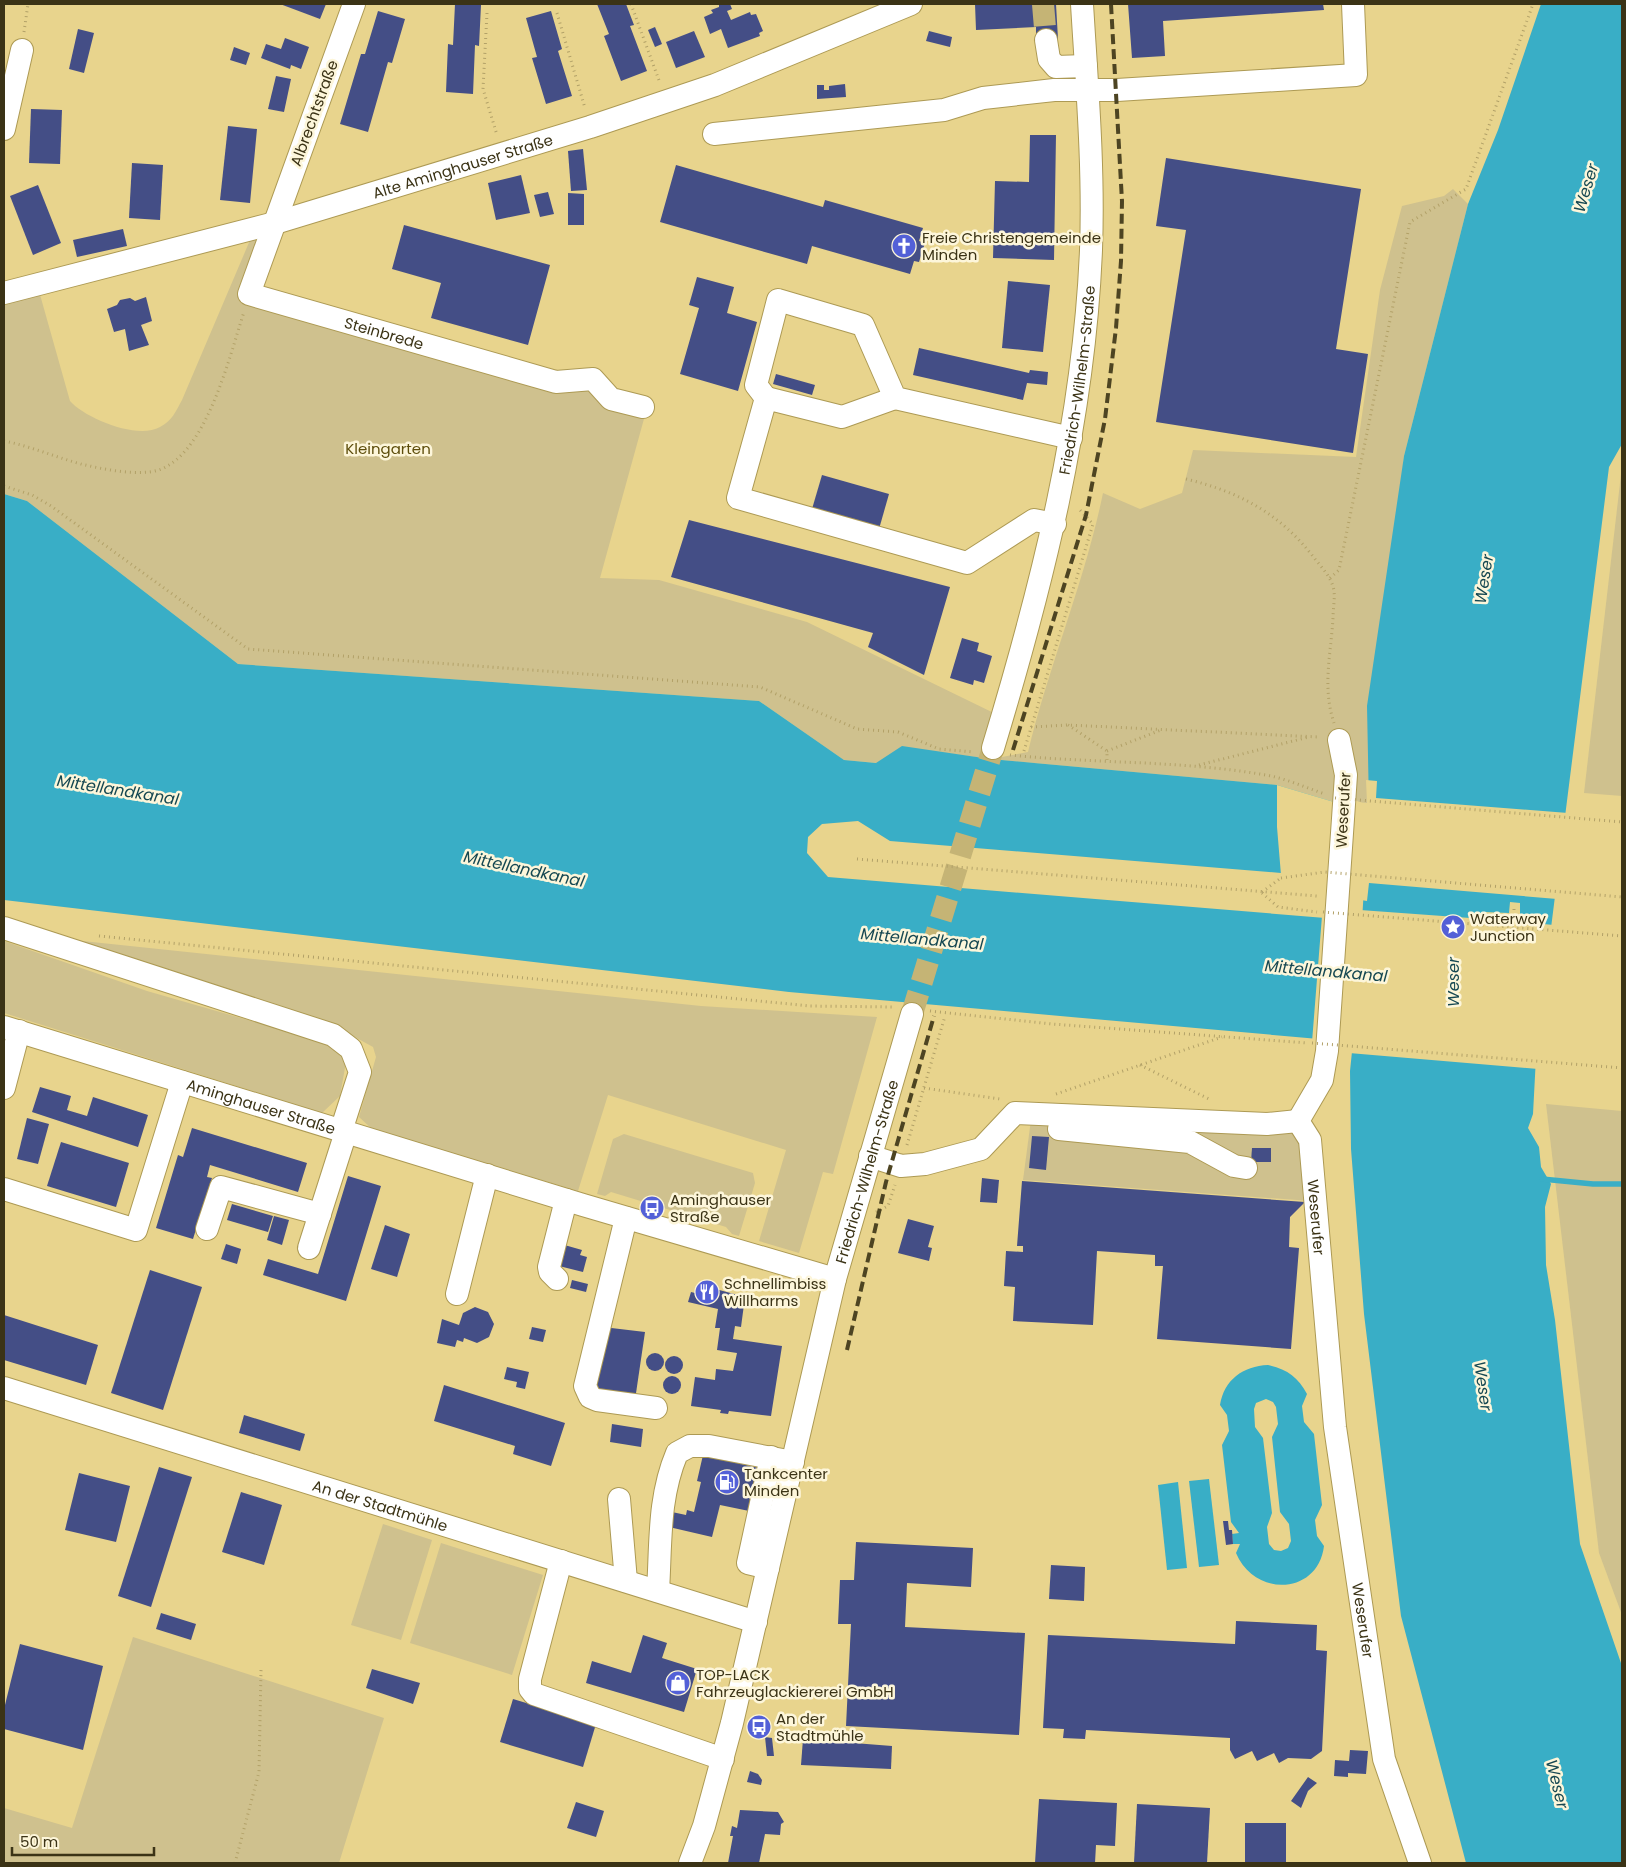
<svg xmlns="http://www.w3.org/2000/svg" width="1626" height="1867" font-family="Poppins,sans-serif">
  <style>
    .green { fill: #cfc18e }
    .water { fill: #39aec6; fill-rule: evenodd }
    .pier { fill: #e8d48d }
    .lines { fill: none; stroke-linecap: round; stroke-linejoin: round }
    .stream { stroke: #39aec6; stroke-width: 5.5 }
    .building { fill: #444e86 }
    .minor-tunnel { stroke: #c5b475; stroke-width: 22; stroke-dasharray: 22 11; stroke-linecap: butt }
    .minor-casing { stroke: #ad9a54; stroke-width: 24 }
    .path { stroke: #b2a168; stroke-width: 3; stroke-dasharray: 1 4; stroke-linecap: butt }
    .minor { stroke: #fff; stroke-width: 22 }
    .rail { stroke: #4d4422; stroke-width: 4; stroke-dasharray: 10 5; stroke-linecap: butt }
    .path-bridge { stroke: #b2a168; stroke-width: 3; stroke-dasharray: 1 4; stroke-linecap: butt }
    .labels { text-anchor: middle; dominant-baseline: central; stroke-width: 5; stroke-linejoin: round; paint-order: stroke }
    .street-label { font-size: 15px; fill: #3b3316; stroke: #fdf6da }
    .poi-label { font-size: 15px; fill: #3b3316; stroke: #fdf6da; text-anchor: start }
    .park-label { font-size: 15px; fill: #5d4d0b; stroke: #fdf6da }
    .water-label { font-size: 16px; font-style: italic; fill: #164852; stroke: #fdf6da }
  </style>
  <rect width="100%" height="100%" fill="#e8d48d"/>
  <g class="green">
    <path d="M1453 189 1468 204 1404 456 1370 806 1336 793 1334 802 1277 785 990 759 902 747 877 763 844 760 759 701 238 664 27 501 4 494V293L37 284 70 401C85 418 137 440 160 427 172 421 176 411 182 400L259 219 275 223 250 295 647 408 600 578 659 580 807 622 1002 717 991 759 1028 752C1049 665 1085 581 1103 493L1140 509 1182 493 1193 450 1356 457 1380 290 1402 206 1444 196Z"/>
    <polygon points="1622,466 1622,796 1584,793"/>
    <polygon points="54,938 701,1006 877,1017 833,1174 823,1172 799,1253 759,1241 786,1150 608,1095 578,1191 372,1129 359,1117 376,1057 373,1047 353,1036 240,995"/>
    <polygon points="4,941 147,991 321,1041 339,1051 346,1062 340,1096 322,1113 4,1013"/>
    <polygon points="1546,1104 1622,1111 1622,1615 1599,1553"/>
    <polygon points="1032,1112 1300,1132 1311,1201 1023,1180"/>
    <polygon points="624,1134 753,1173 755,1183 739,1236 732,1234 726,1227 611,1192 605,1196 597,1194 613,1139"/>
    <polygon points="383,1524 432,1540 401,1640 351,1625"/>
    <polygon points="441,1543 543,1575 512,1675 410,1643"/>
    <polygon points="133,1637 384,1718 339,1863 4,1863 4,1808 72,1828"/>
  </g>
  <g class="water">
    <path d="M1541 4H1622V444L1609 467 1550 936 1536 1057 1533 1114 1528 1128 1539 1147 1541 1167 1551 1184 1545 1207 1546 1265 1555 1320 1580 1544 1622 1666V1863H1466L1401 1616 1364 1314 1351 1149 1350 1071 1353 1042 789 992 4 900V494L27 501 238 664 759 701 844 760 876 763 902 746 990 759 1277 785 1334 802 1369 806 1367 706 1404 456 1468 204 1498 130ZM858 821 890 841 1281 873 1323 867 1365 871 1362 921 828 877 807 853 808 837 822 824Z"/>
    <path d="M1268 1365C1287 1369 1298 1377 1307 1394L1302 1406 1304 1422 1314 1434 1322 1505 1315 1520 1317 1536 1324 1546C1318 1595 1255 1598 1236 1553L1240 1544H1233L1232 1534 1239 1533 1231 1522 1222 1445 1229 1431 1227 1415 1220 1405C1224 1380 1243 1366 1268 1365ZM1266 1399 1273 1402 1276 1407 1278 1424 1272 1437 1280 1512 1289 1524 1291 1541 1288 1548 1281 1551 1274 1550 1269 1544 1267 1527 1272 1513 1263 1438 1255 1427 1254 1409 1256 1403Z"/>
    <polygon points="1209,1479 1219,1565 1199,1567 1189,1481"/>
    <polygon points="1178,1482 1187,1568 1167,1570 1158,1485"/>
  </g>
  <g class="pier">
    <polygon points="1366,780 1377,781 1376,798 1568,813 1567,820 1622,824 1622,895 1558,889 1557,899 1369,883 1367,901 1361,900 1362,873 1323,870 1281,875 1277,827 1277,785 1334,802 1335,800 1367,803"/>
    <polygon points="1510,902 1520,903 1520,915 1543,917 1543,924 1554,925 1553,934 1622,940 1622,1067 1538,1060 1538,1069 1349,1053 1350,1045 1312,1042 1322,916 1359,919 1360,910 1484,919 1485,912 1509,913"/>
  </g>
  <g class="lines">
    <polyline class="stream" points="1542,1179 1593,1184 1622,1184"/>
  </g>
  <g class="building">
    <polygon points="280,4 326,4 320,19"/>
    <polygon points="455,4 481,5 479,46 475,45 473,94 446,92 448,44 453,45"/>
    <polygon points="597,4 626,4 634,25 630,26 647,71 621,81 604,36 609,34"/>
    <polygon points="730,4 732,9 727,11 731,20 750,12 751,15 756,14 763,31 759,33 760,36 728,48 721,29 710,34 704,17 713,13 711,10 719,7 719,5"/>
    <polygon points="975,4 1056,4 1058,39 1036,40 1036,27 976,30"/>
    <polygon points="1128,4 1323,4 1324,10 1163,21 1165,56 1132,58"/>
    <polygon points="378,11 405,19 392,63 388,62 368,132 340,124 361,54 365,54"/>
    <polygon points="551,11 562,49 558,51 572,96 546,104 532,58 537,57 526,18"/>
    <polygon points="655,27 662,44 655,47 648,30"/>
    <polygon points="78,29 94,33 84,73 69,69"/>
    <polygon points="694,31 705,57 676,68 666,42"/>
    <polygon points="929,31 952,37 950,47 926,41"/>
    <polygon points="285,38 309,47 301,69 291,65 290,69 261,58 266,44 281,49"/>
    <polygon points="234,47 250,53 246,65 230,60"/>
    <polygon points="276,76 291,79 284,112 268,109"/>
    <polygon points="845,84 846,97 817,99 817,85 824,85 824,90 829,90 829,86"/>
    <polygon points="31,109 62,110 60,164 29,163"/>
    <polygon points="228,126 257,129 250,203 220,200"/>
    <polygon points="1030,135 1056,135 1054,260 993,258 995,181 1029,182"/>
    <polygon points="583,149 587,190 571,191 568,151"/>
    <polygon points="1166,158 1361,189 1336,349 1368,354 1353,453 1156,422 1186,230 1156,226"/>
    <polygon points="132,163 163,165 160,220 129,218"/>
    <polygon points="676,165 823,207 825,200 923,228 919,241 925,243 919,262 914,261 910,274 812,246 807,264 660,222"/>
    <polygon points="521,175 530,213 496,220 488,183"/>
    <polygon points="38,185 61,243 33,255 10,196"/>
    <polygon points="548,192 554,214 540,217 534,195"/>
    <polygon points="568,193 584,194 584,225 568,225"/>
    <polygon points="404,225 550,265 528,345 431,318 441,283 392,269"/>
    <polygon points="123,229 127,246 77,257 73,240"/>
    <polygon points="697,277 734,287 727,313 757,322 738,391 680,374 699,308 689,305"/>
    <polygon points="1008,281 1050,285 1043,352 1002,348"/>
    <polygon points="146,297 152,321 141,325 149,345 129,351 125,329 114,332 107,309 117,305 120,300 130,298 135,301"/>
    <polygon points="919,348 1029,373 1030,370 1048,372 1047,385 1027,383 1023,400 913,375"/>
    <polygon points="776,374 815,385 812,395 773,384"/>
    <polygon points="822,475 889,494 879,529 812,509"/>
    <polygon points="689,520 950,587 924,675 868,647 873,633 671,577"/>
    <polygon points="962,638 979,643 977,651 992,656 984,683 974,680 973,685 950,678"/>
    <polygon points="40,1087 71,1096 67,1110 87,1116 93,1097 148,1115 138,1147 32,1112"/>
    <polygon points="27,1118 49,1124 38,1164 17,1159"/>
    <polygon points="192,1128 307,1163 298,1192 210,1165 207,1177 212,1178 193,1239 156,1228 178,1155 183,1157"/>
    <polygon points="1032,1136 1049,1137 1046,1170 1029,1168"/>
    <polygon points="61,1142 129,1163 116,1207 47,1186"/>
    <polygon points="1252,1148 1271,1148 1271,1162 1251,1162"/>
    <polygon points="348,1176 381,1186 346,1301 263,1275 268,1259 318,1274"/>
    <polygon points="982,1178 999,1180 997,1203 980,1202"/>
    <polygon points="1022,1181 1305,1202 1290,1217 1289,1247 1299,1248 1291,1349 1157,1339 1163,1266 1155,1266 1155,1255 1097,1251 1093,1325 1013,1321 1015,1287 1004,1286 1006,1251 1023,1252 1023,1246 1017,1246"/>
    <polygon points="232,1204 273,1216 268,1232 227,1220"/>
    <polygon points="274,1216 289,1220 282,1245 267,1240"/>
    <polygon points="908,1219 934,1226 928,1247 932,1248 929,1261 898,1253"/>
    <polygon points="385,1225 410,1234 397,1277 371,1269"/>
    <polygon points="226,1244 241,1249 237,1264 221,1259"/>
    <polygon points="561,1244 582,1250 580,1255 587,1257 583,1272 555,1265"/>
    <polygon points="150,1270 202,1287 163,1410 111,1393"/>
    <polygon points="572,1280 588,1284 586,1292 570,1288"/>
    <polygon points="701,1285 745,1297 741,1327 735,1326 733,1339 782,1346 771,1416 729,1411 728,1414 720,1413 721,1410 691,1406 695,1377 715,1380 716,1369 733,1371 737,1353 717,1350 720,1328 715,1328 718,1309 688,1302 691,1292 699,1294"/>
    <polygon points="475,1307 488,1312 494,1324 489,1337 477,1343 464,1338 463,1342 457,1340 455,1347 437,1343 442,1319 459,1325 463,1313"/>
    <polygon points="4,1315 98,1345 86,1385 4,1360"/>
    <polygon points="532,1327 546,1330 543,1342 529,1339"/>
    <polygon points="603,1327 645,1332 635,1400 593,1394"/>
    <circle cx="655" cy="1362" r="9"/>
    <circle cx="674" cy="1365" r="9"/>
    <polygon points="507,1367 529,1372 525,1389 516,1387 517,1382 504,1379"/>
    <circle cx="672" cy="1385" r="9"/>
    <polygon points="444,1385 565,1423 551,1466 513,1454 515,1446 434,1421"/>
    <polygon points="244,1415 305,1434 300,1451 239,1433"/>
    <polygon points="612,1424 643,1429 641,1447 610,1442"/>
    <polygon points="703,1455 763,1469 754,1512 720,1505 712,1537 669,1527 672,1512 686,1515 687,1510 694,1512 701,1482 697,1481"/>
    <polygon points="159,1467 192,1477 151,1607 118,1596"/>
    <polygon points="79,1473 130,1486 116,1542 65,1530"/>
    <polygon points="241,1492 282,1505 264,1565 222,1552"/>
    <polygon points="1223,1521 1228,1521 1229,1530 1232,1530 1233,1544 1226,1545"/>
    <polygon points="856,1542 973,1548 971,1587 907,1583 905,1627 1025,1633 1019,1735 846,1726 851,1624 838,1624 840,1580 854,1580"/>
    <polygon points="1051,1565 1085,1567 1084,1601 1049,1599"/>
    <polygon points="161,1613 196,1624 191,1640 156,1629"/>
    <polygon points="1236,1621 1317,1625 1316,1650 1327,1651 1322,1751 1311,1759 1288,1758 1279,1763 1274,1753 1257,1761 1252,1751 1235,1759 1230,1750 1230,1738 1086,1730 1085,1739 1063,1738 1064,1729 1043,1728 1048,1635 1235,1644"/>
    <polygon points="643,1635 667,1643 662,1658 697,1669 684,1712 586,1683 592,1661 631,1673"/>
    <polygon points="20,1644 103,1666 83,1750 4,1729 4,1709"/>
    <polygon points="372,1669 420,1683 413,1704 366,1688"/>
    <polygon points="513,1699 596,1724 583,1767 500,1742"/>
    <polygon points="765,1737 772,1738 774,1756 767,1756"/>
    <polygon points="803,1739 892,1746 891,1769 801,1765"/>
    <polygon points="1350,1750 1368,1751 1366,1774 1348,1773 1348,1777 1334,1776 1335,1760 1349,1761"/>
    <polygon points="750,1771 758,1774 762,1780 761,1785 747,1782"/>
    <polygon points="1308,1777 1317,1783 1308,1791 1301,1808 1291,1801"/>
    <polygon points="1039,1799 1117,1803 1115,1846 1096,1845 1095,1863 1035,1863"/>
    <polygon points="576,1802 604,1811 596,1837 567,1828"/>
    <polygon points="1137,1804 1210,1808 1207,1863 1134,1863"/>
    <polygon points="740,1810 778,1812 784,1822 781,1824 780,1835 765,1834 759,1863 728,1863 733,1836 730,1836 732,1826 737,1828"/>
    <rect x="1245" y="1823" width="41" height="40"/>
  </g>
  <g class="lines">
    <g class="minor-tunnel">
      <polyline points="1043,4 1046,40"/>
      <polyline points="912,1014 993,748"/>
    </g>
    <defs>
      <g id="minor">
        <path id="s1" d="M354 4 249 294 556 382 593 379 611 399 643 407"/>
        <polyline points="1046,40 1049,59 1056,67 1086,66"/>
        <polyline points="4,129 22,50"/>
        <polyline points="714,134 944,110 983,98 1054,90 1117,90 1356,75 1353,4"/>
        <path id="s2" d="M4 293 275 223 590 127 715 85 911 4"/>
        <polyline points="766,398 756,385 778,300 863,325 895,398 1071,438"/>
        <polyline points="895,398 842,417 766,398 738,498 967,563 1034,520 1055,524"/>
        <path id="s3" d="M993 748C1042 586 1084 421 1091 250 1094 168 1087 86 1082 4"/>
        <polyline points="4,928 333,1035 351,1049 360,1072 341,1131"/>
        <path id="s4" d="M4 1027 583 1205 835 1279"/>
        <polyline points="4,1088 19,1031"/>
        <path id="s5" d="M1298 1121 1310 1140 1335 1427 1384 1759 1420 1863"/>
        <polyline points="1298,1121 1322,1080 1327,1051 1346,775 1339,740"/>
        <polyline points="1059,1129 1190,1142 1234,1166 1246,1168"/>
        <polyline points="870,1156 901,1166 925,1164 981,1149 1015,1113 1267,1124 1298,1121"/>
        <polyline points="4,1189 136,1230 182,1082"/>
        <polyline points="626,1218 585,1386 590,1397 597,1400 656,1408"/>
        <polyline points="207,1229 221,1187 320,1214"/>
        <polyline points="309,1248 346,1132"/>
        <polyline points="557,1279 550,1272 549,1267 566,1200"/>
        <polyline points="457,1294 487,1175"/>
        <path id="s6" d="M4 1388 756 1622"/>
        <polyline points="619,1499 626,1581"/>
        <polyline points="561,1561 530,1679 530,1689 534,1694 723,1759"/>
        <polyline points="768,1568 748,1563 771,1457"/>
        <path d="M658 1591C661 1543 658 1498 677 1453L690 1446H709L793 1462"/>
        <path id="s7" d="M690 1863 704 1826 732 1723 835 1279 912 1014"/>
      </g>
    </defs>
    <use href="#minor" class="minor-casing"/>
    <g class="path">
      <polyline points="631,4 660,83"/>
      <polyline points="487,13 483,89 497,135"/>
      <polyline points="557,13 585,108"/>
      <polyline points="24,32 28,4"/>
      <path d="M4 441C30 446 55 457 81 464 102 469 127 474 149 472 204 467 229 357 244 312"/>
      <path d="M1186 479C1240 492 1281 514 1315 559 1323 569 1332 578 1334 591 1335 599 1333 609 1333 618 1331 654 1322 687 1334 723"/>
      <polyline points="4,486 32,495 51,506 248,649 760,687 857,729 898,732 939,749 974,752"/>
      <polyline points="1330,578 1339,570 1410,222 1466,189 1533,4"/>
      <polyline points="1068,725 1107,751 1107,760"/>
      <polyline points="1031,727 1068,725 1319,737"/>
      <polyline points="1024,751 1093,524 1078,508"/>
      <polyline points="1107,751 1161,730"/>
      <path d="M1010 755C1097 764 1185 760 1271 776 1289 780 1307 788 1325 794"/>
      <polyline points="1199,765 1309,737"/>
      <polyline points="857,859 1317,896"/>
      <polyline points="1262,892 1281,878"/>
      <polyline points="1262,893 1278,907 1317,912"/>
      <polyline points="1514,909 1514,917 1540,920 1539,929"/>
      <polyline points="1487,925 1488,916 1514,917"/>
      <polyline points="99,936 810,1006 894,1007"/>
      <polyline points="930,1011 1052,1024 1308,1043"/>
      <polyline points="1140,1065 1211,1100"/>
      <polyline points="924,1088 1000,1099"/>
      <polyline points="1056,1094 1222,1037"/>
      <polyline points="907,1145 945,1016"/>
      <polyline points="876,1212 888,1206 895,1185"/>
      <polyline points="235,1863 259,1772 261,1670"/>
    </g>
    <use href="#minor" class="minor"/>
    <g class="rail">
      <polyline points="1013,750 1086,515 1105,419 1116,328 1121,261 1122,201 1111,4"/>
      <polyline points="847,1350 886,1182 934,1016"/>
    </g>
    <g class="path-bridge">
      <polyline points="1335,798 1622,822"/>
      <polyline points="1281,878 1325,872 1622,897"/>
      <polyline points="1323,912 1622,936"/>
      <polyline points="1312,1043 1622,1068"/>
    </g>
  </g>
  <defs>
    <symbol id="church-disc" viewBox="-11 -11 22 22"><circle r="9.5" fill="#5360d7" stroke="#fdf6da"/><path d="M-1.2-6h2.4v3.5h3.3v2.4h-3.3V6h-2.4V-.1h-3.3v-2.4h3.3Z" fill="#fff"/></symbol>
    <symbol id="sight-disc" viewBox="-11 -11 22 22"><circle r="9.5" fill="#5360d7" stroke="#fdf6da"/><path d="M0-6L1.8-2.2L6-1.7L2.9 1.2L3.7 5.4L0 3.3L-3.7 5.4L-2.9 1.2L-6-1.7L-1.8-2.2Z" fill="#fff"/></symbol>
    <symbol id="bus-disc" viewBox="-11 -11 22 22"><circle r="9.5" fill="#5360d7" stroke="#fdf6da"/><path d="M-5-6H5V4H4V6H2V4H-2V6H-4V4H-5ZM-3.5-4V0h7V-4ZM-3.5 1.2v1.5H-2V1.2ZM2 1.2v1.5H3.5V1.2Z" fill="#fff"/></symbol>
    <symbol id="restaurant-disc" viewBox="-11 -11 22 22"><circle r="9.5" fill="#5360d7" stroke="#fdf6da"/><path d="M-5-6h1v4h1v-4h1v4h1v-4h1v5L-1.5 .5V6h-2V.5L-5-1ZM5-6V6H3V1.5H1.5Q1.5-4 5-6Z" fill="#fff"/></symbol>
    <symbol id="fuel-disc" viewBox="-11 -11 22 22"><circle r="9.5" fill="#5360d7" stroke="#fdf6da"/><path d="M-5.5-6h7V0h2V4h1.3V-2.5L3-4.5l.8-.8L6-3V5H2.5V1h-1V6h-7ZM-4.2-4.7v3.2H.2V-4.7Z" fill="#fff"/></symbol>
    <symbol id="shop-disc" viewBox="-11 -11 22 22"><circle r="9.5" fill="#5360d7" stroke="#fdf6da"/><path d="M-5-2.5h2.3a2.7 3.5 0 0 1 5.4 0H5L5.5 6h-11ZM-1.5-2.5h3a1.5 2.3 0 0 0-3 0Z" fill="#fff"/></symbol>
  </defs>
  <g fill-rule="evenodd">
    <use href="#church-disc" x="890" y="232" width="28" height="28"/>
    <use href="#sight-disc" x="1439" y="913" width="28" height="28"/>
    <use href="#bus-disc" x="638" y="1194" width="28" height="28"/>
    <use href="#restaurant-disc" x="693" y="1278" width="28" height="28"/>
    <use href="#fuel-disc" x="713" y="1468" width="28" height="28"/>
    <use href="#shop-disc" x="664" y="1669" width="28" height="28"/>
    <use href="#bus-disc" x="745" y="1713" width="28" height="28"/>
  </g>
  <g class="labels">
    <g class="street-label">
      <text transform="translate(314 113) rotate(-70)">Albrechtstraße</text>
      <text stroke="none"><textPath href="#s2" startOffset="476">Alte Aminghauser Straße</textPath></text>
      <text stroke="none"><textPath href="#s1" startOffset="449">Steinbrede</textPath></text>
      <text stroke="none"><textPath href="#s3" startOffset="378">Friedrich-Wilhelm-Straße</textPath></text>
      <text transform="translate(1343 810) rotate(-87)">Weserufer</text>
      <text stroke="none"><textPath href="#s4" startOffset="269">Aminghauser Straße</textPath></text>
      <text stroke="none"><textPath href="#s7" startOffset="714">Friedrich-Wilhelm-Straße</textPath></text>
      <text stroke="none"><textPath href="#s5" startOffset="100">Weserufer</textPath></text>
      <text stroke="none"><textPath href="#s6" startOffset="394">An der Stadtmühle</textPath></text>
      <text stroke="none"><textPath href="#s5" startOffset="506">Weserufer</textPath></text>
    </g>
    <g class="poi-label">
      <text x="922" y="237">Freie Christengemeinde<tspan x="922" dy="17">Minden</tspan></text>
      <text x="1470" y="918">Waterway<tspan x="1470" dy="17">Junction</tspan></text>
      <text x="670" y="1199">Aminghauser<tspan x="670" dy="17">Straße</tspan></text>
      <text x="724" y="1283">Schnellimbiss<tspan x="724" dy="17">Willharms</tspan></text>
      <text x="744" y="1473">Tankcenter<tspan x="744" dy="17">Minden</tspan></text>
      <text x="696" y="1674">TOP-LACK<tspan x="696" dy="17">Fahrzeuglackiererei GmbH</tspan></text>
      <text x="776" y="1718">An der<tspan x="776" dy="17">Stadtmühle</tspan></text>
    </g>
    <g class="park-label">
      <text x="388" y="448">Kleingarten</text>
    </g>
    <g class="water-label">
      <text transform="translate(1586 188) rotate(-73)">Weser</text>
      <text transform="translate(1484 579) rotate(-81)">Weser</text>
      <text transform="translate(118 790) rotate(9)">Mittellandkanal</text>
      <text transform="translate(524 869) rotate(12)">Mittellandkanal</text>
      <text transform="translate(922 939) rotate(5)">Mittellandkanal</text>
      <text transform="translate(1326 971) rotate(5)">Mittellandkanal</text>
      <text transform="translate(1453 982) rotate(-90)">Weser</text>
      <text transform="translate(1483 1386) rotate(82)">Weser</text>
      <text transform="translate(1557 1784) rotate(76)">Weser</text>
    </g>
  </g>
  <rect width="1626" height="1867" fill="none" stroke="#3b3316" stroke-width="10"/>
  <path d="M12 1847v8h142v-8" fill="none" stroke="#3b3316" stroke-width="2.5"/>
  <text x="20" y="1847" font-size="15" fill="#3b3316" stroke="#fdf6da" stroke-width="4" paint-order="stroke">50 m</text>
</svg>
